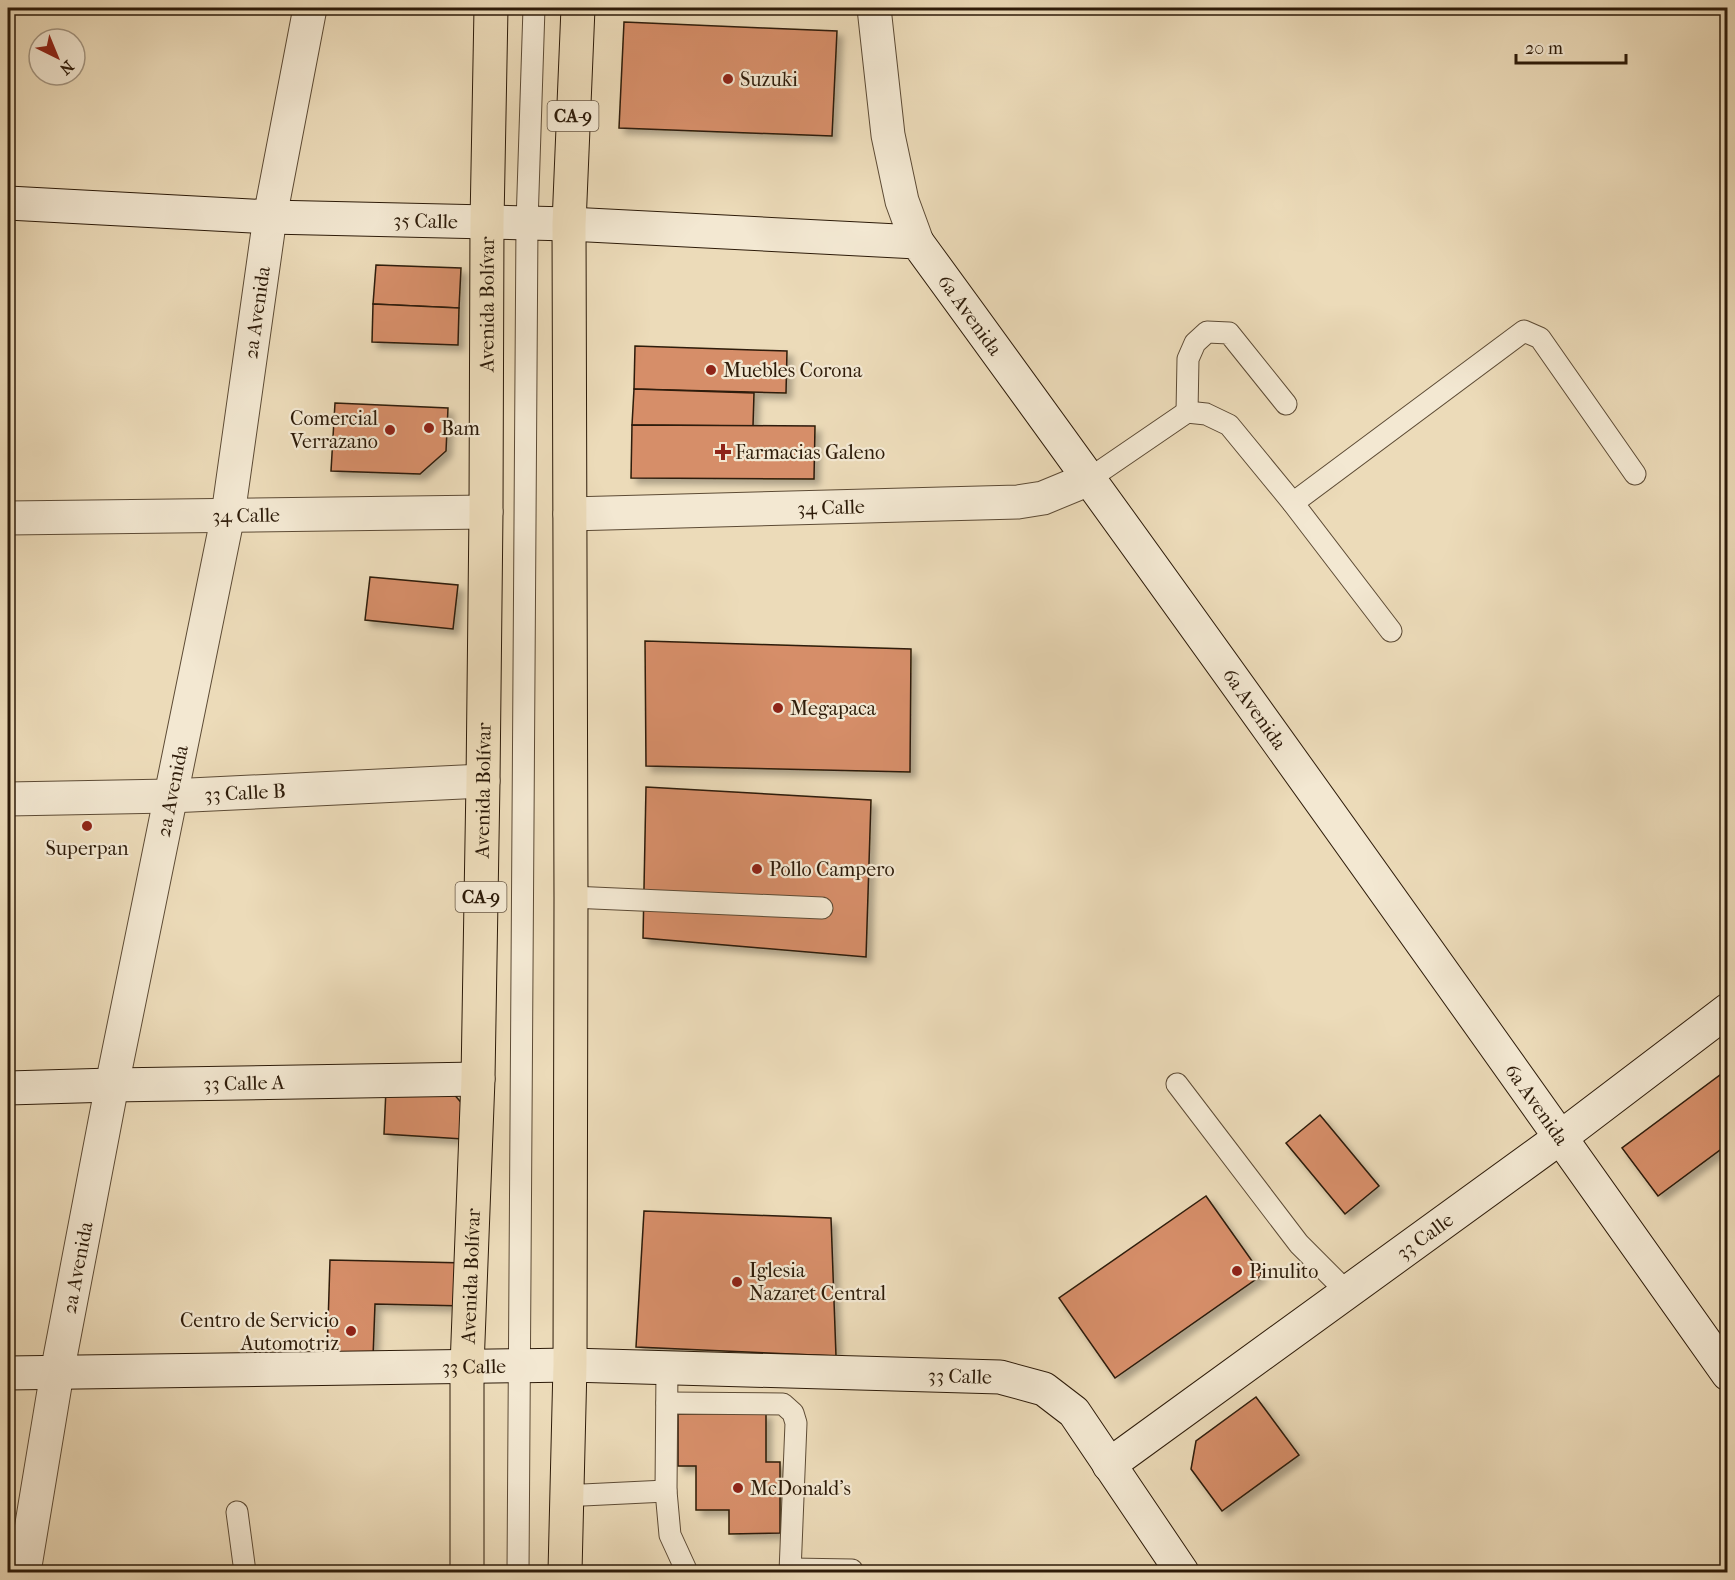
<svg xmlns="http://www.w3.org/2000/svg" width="1735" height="1580" font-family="'IM FELL French Canon',serif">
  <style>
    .building { fill: #d68e69; stroke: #2d1b09; stroke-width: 1.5; filter: url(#shadow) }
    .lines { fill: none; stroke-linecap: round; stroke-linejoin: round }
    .lane-casing { stroke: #5d4b35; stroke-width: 23 }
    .street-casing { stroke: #5d4b35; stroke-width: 35 }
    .secondary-casing { stroke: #2d1b09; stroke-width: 35 }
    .primary-casing { stroke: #2d1b09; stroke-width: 35 }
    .lane { stroke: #f3e8d2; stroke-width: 21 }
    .street { stroke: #f3e8d2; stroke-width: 33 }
    .secondary { stroke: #f3e8d2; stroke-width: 33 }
    .primary { stroke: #ecdbb9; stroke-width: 33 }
    .poi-dot { fill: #8f2418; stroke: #f3e8d2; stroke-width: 2 }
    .labels { text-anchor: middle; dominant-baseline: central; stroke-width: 4.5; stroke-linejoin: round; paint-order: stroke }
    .shield { fill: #f3e8d2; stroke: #685845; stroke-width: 1.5 }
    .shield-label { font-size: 18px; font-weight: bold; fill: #2d1b09 }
    .poi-label { font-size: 20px; fill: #2d1b09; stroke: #f3e8d2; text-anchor: start }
    .street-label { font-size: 20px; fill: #2d1b09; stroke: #f3e8d2 }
  </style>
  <defs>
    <filter id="shadow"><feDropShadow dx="5.5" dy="5.5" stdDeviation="3" flood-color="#0004"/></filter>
  </defs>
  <rect width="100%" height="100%" fill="#ecdbb9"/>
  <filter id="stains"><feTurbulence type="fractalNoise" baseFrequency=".00333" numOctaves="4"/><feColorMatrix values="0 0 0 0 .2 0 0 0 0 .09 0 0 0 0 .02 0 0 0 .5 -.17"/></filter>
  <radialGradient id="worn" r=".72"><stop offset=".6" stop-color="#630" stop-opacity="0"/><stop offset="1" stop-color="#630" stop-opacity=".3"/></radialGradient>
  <g class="building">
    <polygon points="624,22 837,31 832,136 619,128"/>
    <polygon points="376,265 461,268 459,308 373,304"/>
    <polygon points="373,304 459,308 458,345 372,342"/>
    <polygon points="635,346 787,351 786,393 634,389"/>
    <polygon points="634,389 754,393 753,426 632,425"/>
    <polygon points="335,403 448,408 446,451 420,474 331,471"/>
    <polygon points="632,425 815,426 814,479 631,478"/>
    <polygon points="370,577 458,585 453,629 365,620"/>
    <polygon points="645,641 911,649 910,772 646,766"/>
    <polygon points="646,787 871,800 866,957 643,938"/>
    <polygon points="1728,1069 1728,1144 1658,1196 1622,1148"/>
    <polygon points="386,1089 452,1092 465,1107 463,1139 384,1134"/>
    <polygon points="1320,1115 1379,1186 1345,1214 1286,1143"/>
    <polygon points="1206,1196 1262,1275 1115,1378 1059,1298"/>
    <polygon points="644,1211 831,1218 836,1356 636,1347"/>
    <polygon points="330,1260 467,1263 466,1306 375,1304 373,1357 327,1356"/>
    <polygon points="1256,1397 1299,1455 1222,1511 1191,1469 1196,1441"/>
    <polygon points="766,1413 766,1462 780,1462 780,1533 729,1534 729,1510 696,1510 696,1466 678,1466 678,1414"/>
  </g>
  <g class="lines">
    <defs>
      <g id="lane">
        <polyline points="1187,412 1188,359 1195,343 1207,332 1229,333 1286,404"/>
        <polyline points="1089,479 1187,412 1206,414 1229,425 1293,503 1391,631"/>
        <polyline points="1293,503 1524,331 1540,338 1635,474"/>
        <polyline points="571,897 822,908"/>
        <polyline points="1177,1084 1299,1244 1347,1292"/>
        <polyline points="667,1368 666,1491 670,1535 687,1572"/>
        <polyline points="667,1403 783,1404 793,1413 796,1423 790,1572"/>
        <polyline points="568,1493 583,1495 666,1491"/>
        <polyline points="237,1512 245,1572"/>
        <polyline points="792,1569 852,1570"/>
        <polyline points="518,1572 527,223 534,8"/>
      </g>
      <g id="street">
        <polyline points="874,8 888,135 902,201 917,242"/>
        <path id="s1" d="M570 514 1018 502 1043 498 1089 479"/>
        <path id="s2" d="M8 518 486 512"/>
        <path id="s3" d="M8 799 170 796 483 781"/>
        <path id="s4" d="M24 1572 57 1373 112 1085 228 515 270 217 310 8"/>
      </g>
      <g id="secondary">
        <path id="s5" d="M8 203 270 217 569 224 917 242C1191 617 1460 995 1728 1374"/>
        <path id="s6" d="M8 1088 112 1085 478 1079"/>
        <path id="s7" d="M8 1373 570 1365 1000 1377 1044 1389 1074 1412 1182 1572"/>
        <path id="s8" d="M1109 1465 1561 1137 1728 1010"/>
      </g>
      <g id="primary">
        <path id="s9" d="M467 1572V1367L478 1079 483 781 486 512 487 222 491 8"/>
        <polyline points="565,1572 570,1365 571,897 569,224 578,8"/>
      </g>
    </defs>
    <use href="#lane" class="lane-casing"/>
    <use href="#street" class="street-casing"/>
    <use href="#secondary" class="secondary-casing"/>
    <use href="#primary" class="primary-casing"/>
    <use href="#lane" class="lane"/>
    <use href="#street" class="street"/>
    <use href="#secondary" class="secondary"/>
    <use href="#primary" class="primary"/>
  </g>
  <g class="poi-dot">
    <circle cx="728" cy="79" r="6"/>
    <circle cx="711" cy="370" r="6"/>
    <circle cx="429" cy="428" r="6"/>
    <circle cx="390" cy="430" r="6"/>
    <path d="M720 443h6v6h6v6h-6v6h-6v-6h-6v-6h6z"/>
    <circle cx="778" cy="708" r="6"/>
    <circle cx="87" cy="826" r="6"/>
    <circle cx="757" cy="869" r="6"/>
    <circle cx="1237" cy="1271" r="6"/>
    <circle cx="737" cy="1282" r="6"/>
    <circle cx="351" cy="1331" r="6"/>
    <circle cx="738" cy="1488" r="6"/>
  </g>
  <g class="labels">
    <g class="shield">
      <rect x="547.5" y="101" width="51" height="30" rx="4.5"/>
      <rect x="455.5" y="882" width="51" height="30" rx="4.5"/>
    </g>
    <g class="shield-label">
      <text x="573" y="116">CA-9</text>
      <text x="481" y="897">CA-9</text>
    </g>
    <g class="poi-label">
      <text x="740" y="79">Suzuki</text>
      <text x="723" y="370">Muebles Corona</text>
      <text x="378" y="418" text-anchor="end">Comercial<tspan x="378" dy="23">Verrazano</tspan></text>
      <text x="441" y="428">Bam</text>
      <text x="735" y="452">Farmacias Galeno</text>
      <text x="790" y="708">Megapaca</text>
      <text x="87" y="848" text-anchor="middle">Superpan</text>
      <text x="769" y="869">Pollo Campero</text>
      <text x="749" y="1270">Iglesia<tspan x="749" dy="23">Nazaret Central</tspan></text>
      <text x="1249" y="1271">Pinulito</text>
      <text x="339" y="1320" text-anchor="end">Centro de Servicio<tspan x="339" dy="23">Automotriz</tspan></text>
      <text x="750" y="1488">McDonald's</text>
    </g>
    <g class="street-label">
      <text stroke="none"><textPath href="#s5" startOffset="418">35 Calle</textPath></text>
      <text stroke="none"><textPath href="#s9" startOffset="1268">Avenida Bolívar</textPath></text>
      <text stroke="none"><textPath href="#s4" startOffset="1281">2a Avenida</textPath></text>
      <text stroke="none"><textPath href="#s5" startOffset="1000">6a Avenida</textPath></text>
      <text stroke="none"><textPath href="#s1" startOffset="261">34 Calle</textPath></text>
      <text stroke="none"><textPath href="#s2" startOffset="238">34 Calle</textPath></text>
      <text stroke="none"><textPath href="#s5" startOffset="1486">6a Avenida</textPath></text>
      <text stroke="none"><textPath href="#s9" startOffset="782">Avenida Bolívar</textPath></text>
      <text stroke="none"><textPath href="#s4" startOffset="795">2a Avenida</textPath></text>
      <text stroke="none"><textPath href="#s3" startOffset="237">33 Calle B</textPath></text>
      <text stroke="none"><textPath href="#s6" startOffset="236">33 Calle A</textPath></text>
      <text stroke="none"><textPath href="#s5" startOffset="1972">6a Avenida</textPath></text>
      <text stroke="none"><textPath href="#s8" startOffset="390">33 Calle</textPath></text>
      <text stroke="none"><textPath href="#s4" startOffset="309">2a Avenida</textPath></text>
      <text stroke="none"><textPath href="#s9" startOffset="296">Avenida Bolívar</textPath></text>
      <text stroke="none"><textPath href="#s7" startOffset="466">33 Calle</textPath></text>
      <text stroke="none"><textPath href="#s7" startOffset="952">33 Calle</textPath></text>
    </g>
  </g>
  <rect width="1735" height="1580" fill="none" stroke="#ecdbb9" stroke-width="30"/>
  <rect x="9" y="9" width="1717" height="1562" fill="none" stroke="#2d1b09" stroke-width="3"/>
  <rect x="15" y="15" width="1705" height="1550" fill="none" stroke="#2d1b09" stroke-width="1.5"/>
  <g transform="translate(57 57) rotate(137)"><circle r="28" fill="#f3e8d2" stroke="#a49682" stroke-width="1.5"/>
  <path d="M0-4.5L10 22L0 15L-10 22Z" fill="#8f2418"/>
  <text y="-9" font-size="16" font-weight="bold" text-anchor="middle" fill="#2d1b09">N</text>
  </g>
  <path d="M1516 54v9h110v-9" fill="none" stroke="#2d1b09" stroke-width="3"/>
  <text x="1525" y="54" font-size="18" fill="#2d1b09" stroke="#f3e8d2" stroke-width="4.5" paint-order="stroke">20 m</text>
  <rect width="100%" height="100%" filter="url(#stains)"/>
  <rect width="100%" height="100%" fill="url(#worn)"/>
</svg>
